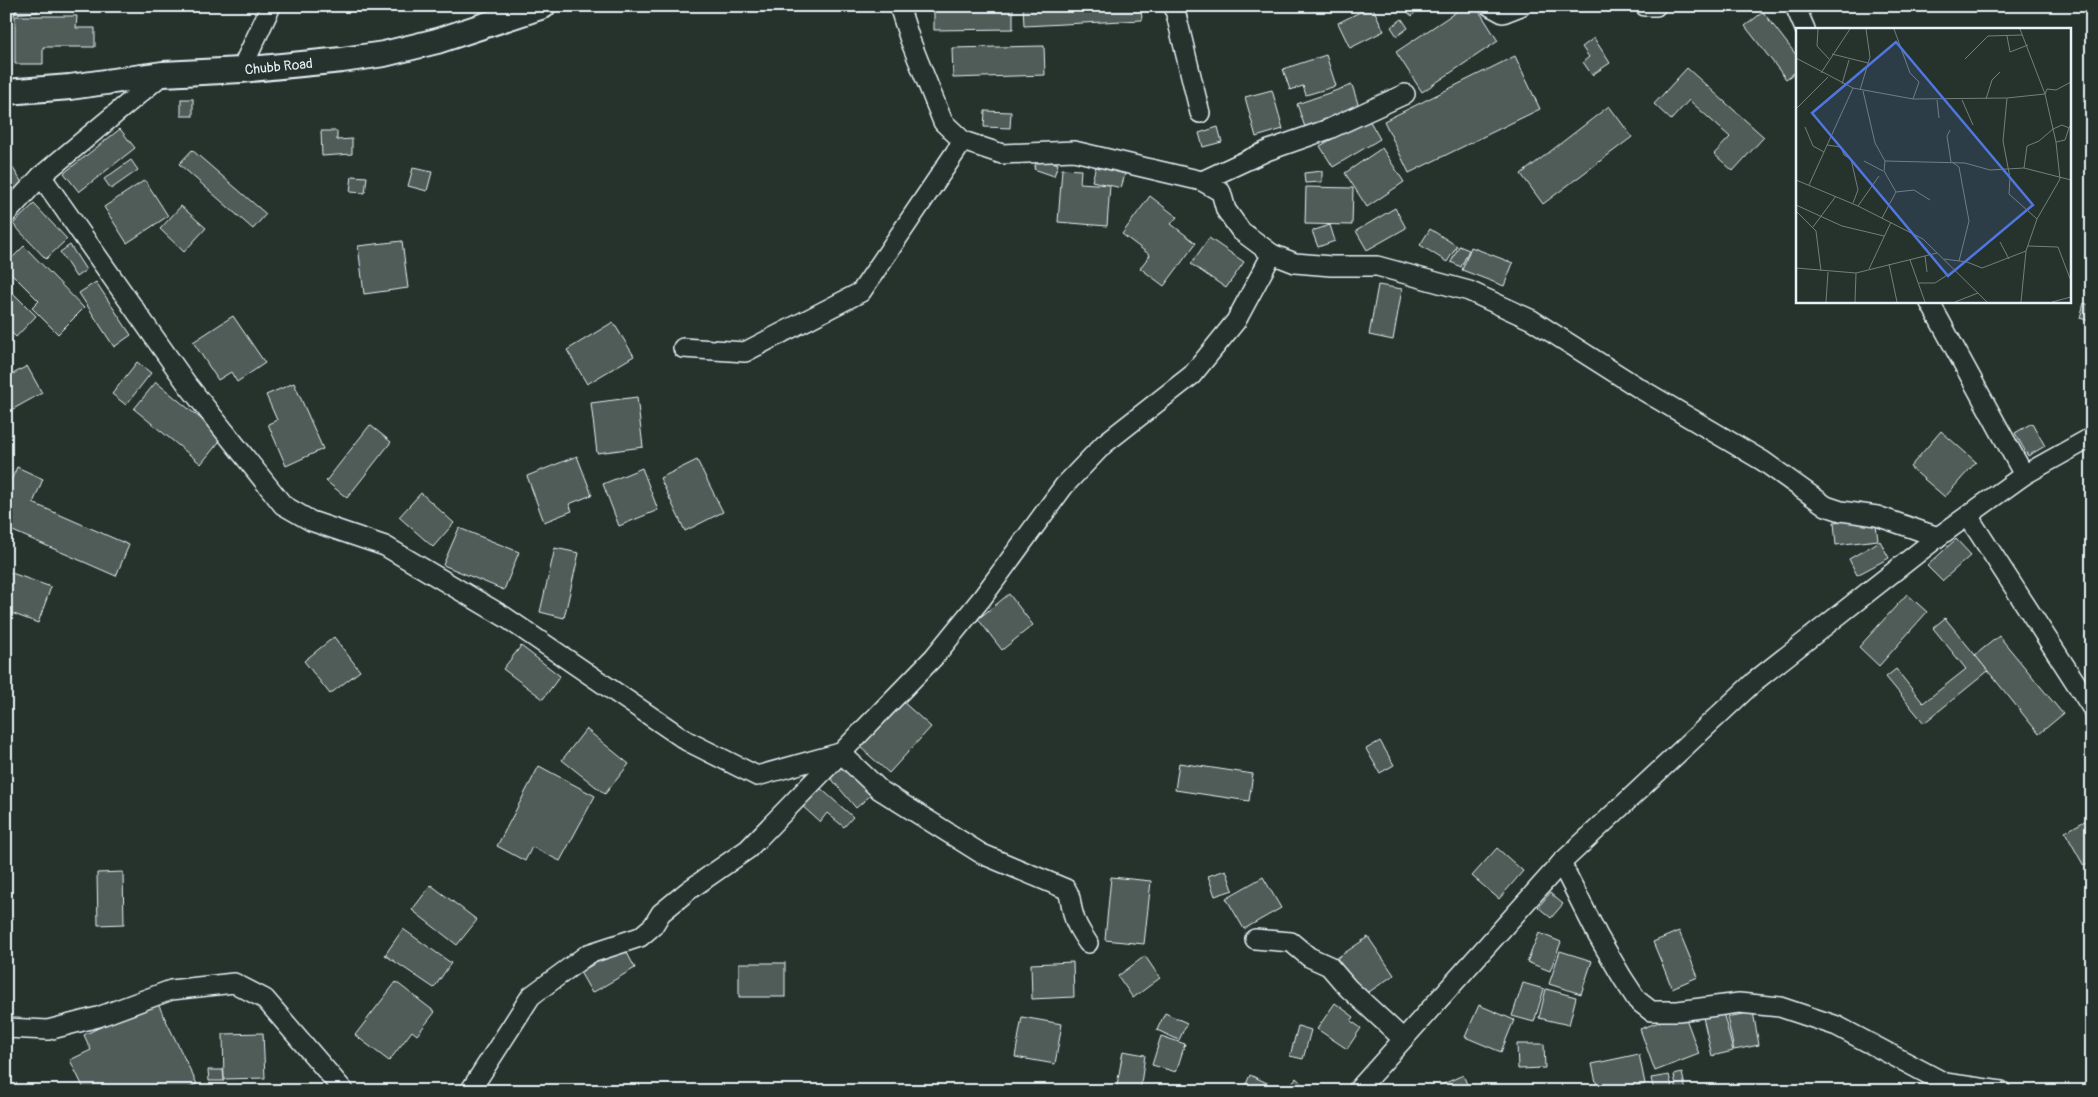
<svg xmlns="http://www.w3.org/2000/svg" width="2098" height="1097" font-family="Pangolin,sans-serif">
  <style>
    .building { fill: #505c59; stroke: #e8f1f8 }
    .lines { fill: none; stroke-linecap: round; stroke-linejoin: round }
    .minor-casing { stroke: #e8f1f8; stroke-width: 22 }
    .tertiary-casing { stroke: #e8f1f8; stroke-width: 28 }
    .minor { stroke: #26332d; stroke-width: 19 }
    .tertiary { stroke: #26332d; stroke-width: 24 }
    .labels { text-anchor: middle; dominant-baseline: central; stroke-width: 4; stroke-linejoin: round; paint-order: stroke }
    .street-label { font-size: 14px; fill: #e8f1f8; stroke: #26332d }
    .inset-road { fill: none; stroke: #747f7e; stroke-width: 1 }
    .view { fill: #5077e0; fill-opacity: 0.15; stroke: #5077e0; stroke-width: 2.5 }
    .inset-edge { fill: none; stroke: #e8f1f8; stroke-width: 2.5 }
  </style>
  <rect width="100%" height="100%" fill="#26332d"/>
  <filter id="ink" filterUnits="userSpaceOnUse"><feTurbulence type="fractalNoise" baseFrequency=".02" numOctaves="2"/><feDisplacementMap in="SourceGraphic" scale="10" xChannelSelector="R" yChannelSelector="G"/><feConvolveMatrix kernelMatrix="1 2 1 2 8 2 1 2 1" color-interpolation-filters="sRGB"/></filter>
  <g filter="url(#ink)">
    <g class="building">
      <polygon points="11,6 37,6 38,12 11,14"/>
      <polygon points="934,6 1013,6 1013,29 934,30"/>
      <polygon points="1023,6 1141,6 1142,20 1024,26"/>
      <polygon points="1372,6 1384,31 1350,48 1338,23"/>
      <polygon points="1400,6 1421,6 1412,16"/>
      <polygon points="1465,6 1476,6 1498,41 1422,92 1396,52"/>
      <polygon points="1763,12 1797,56 1797,71 1786,79 1745,26"/>
      <polygon points="15,16 77,16 76,28 95,28 95,47 43,47 43,64 15,64"/>
      <polygon points="1402,19 1408,28 1397,36 1391,27"/>
      <polygon points="1594,38 1610,63 1592,75 1583,62 1589,57 1582,47"/>
      <polygon points="1044,46 1045,75 953,78 952,48"/>
      <polygon points="1326,55 1336,86 1306,95 1303,86 1290,90 1283,69"/>
      <polygon points="1515,56 1540,109 1409,173 1384,121"/>
      <polygon points="1687,68 1764,137 1733,171 1714,154 1730,137 1689,100 1671,120 1654,104"/>
      <polygon points="1352,85 1360,110 1307,133 1297,104"/>
      <polygon points="1272,90 1283,129 1256,137 1245,97"/>
      <rect x="181" y="99" width="12" height="17"/>
      <polygon points="1609,106 1632,137 1543,204 1521,174"/>
      <polygon points="985,111 1011,112 1010,128 984,127"/>
      <polygon points="1368,118 1380,139 1333,167 1320,146"/>
      <polygon points="1218,127 1222,142 1203,147 1199,133"/>
      <polygon points="120,129 135,148 79,192 64,173"/>
      <polygon points="321,131 337,131 337,140 352,139 352,154 322,156"/>
      <polygon points="1382,148 1404,182 1367,207 1345,173"/>
      <polygon points="192,150 266,214 253,229 179,164"/>
      <polygon points="1038,157 1058,164 1054,176 1034,169"/>
      <polygon points="8,160 24,186 6,197 6,162"/>
      <polygon points="131,160 138,170 111,189 104,179"/>
      <polygon points="1096,166 1125,174 1121,188 1092,181"/>
      <polygon points="413,168 432,172 427,191 408,186"/>
      <polygon points="1062,169 1081,170 1080,183 1110,185 1107,226 1058,222"/>
      <polygon points="1322,171 1322,182 1305,183 1304,173"/>
      <polygon points="352,176 367,177 365,193 350,192"/>
      <polygon points="145,180 168,216 127,243 104,207"/>
      <polygon points="1306,187 1353,188 1352,225 1305,224"/>
      <polygon points="1150,196 1177,217 1171,224 1196,243 1164,286 1140,268 1150,255 1122,234"/>
      <polygon points="34,204 67,239 46,259 13,224"/>
      <polygon points="181,206 206,228 184,252 160,229"/>
      <polygon points="1395,208 1406,228 1367,250 1356,231"/>
      <polygon points="1330,225 1335,241 1318,247 1312,231"/>
      <polygon points="1430,229 1457,246 1447,262 1420,245"/>
      <polygon points="1209,238 1244,262 1226,288 1191,264"/>
      <polygon points="402,241 408,288 364,294 358,246"/>
      <polygon points="70,245 86,270 76,277 60,252"/>
      <polygon points="24,246 84,308 58,334 32,308 39,301 6,268 6,264"/>
      <polygon points="1459,246 1469,250 1461,267 1451,262"/>
      <polygon points="1471,247 1513,263 1504,286 1462,270"/>
      <polygon points="96,282 131,335 114,347 79,293"/>
      <polygon points="1378,285 1402,289 1393,340 1369,335"/>
      <polygon points="8,288 36,316 16,337 6,327 6,289"/>
      <polygon points="2084,303 2092,306 2092,322 2080,318"/>
      <polygon points="233,316 265,363 237,382 231,372 218,380 193,342"/>
      <polygon points="613,322 634,356 587,384 567,350"/>
      <polygon points="137,362 151,373 126,405 112,394"/>
      <polygon points="27,366 42,393 6,413 6,378"/>
      <polygon points="156,382 223,437 201,464 134,409"/>
      <polygon points="294,383 323,449 286,466 268,424 277,420 266,395"/>
      <polygon points="637,397 643,447 597,453 591,403"/>
      <polygon points="2032,423 2045,446 2028,456 2015,433"/>
      <polygon points="370,425 391,442 347,498 326,481"/>
      <polygon points="1941,431 1976,462 1945,497 1910,467"/>
      <polygon points="577,456 592,495 569,504 572,511 544,522 527,476"/>
      <polygon points="697,460 723,512 685,531 660,478"/>
      <polygon points="17,467 43,479 33,503 129,545 116,576 6,528 6,492"/>
      <polygon points="642,468 658,510 619,526 603,484"/>
      <polygon points="421,493 454,523 433,547 399,517"/>
      <polygon points="1875,518 1878,540 1836,545 1834,522"/>
      <polygon points="459,528 519,552 504,590 443,565"/>
      <polygon points="1956,539 1971,555 1942,581 1927,566"/>
      <polygon points="1880,541 1889,558 1857,575 1849,559"/>
      <polygon points="555,548 579,553 564,618 540,612"/>
      <polygon points="6,571 51,587 38,623 6,611"/>
      <polygon points="1009,594 1033,625 1002,650 978,619"/>
      <polygon points="1907,594 1927,612 1879,666 1859,647"/>
      <polygon points="1945,618 1988,671 1924,723 1886,677 1896,669 1923,703 1966,669 1933,628"/>
      <polygon points="1999,636 2063,714 2039,734 1975,655"/>
      <polygon points="334,637 360,671 330,694 304,661"/>
      <polygon points="521,646 560,676 543,699 503,669"/>
      <polygon points="902,701 931,727 889,773 860,747"/>
      <polygon points="586,729 629,764 605,794 562,760"/>
      <polygon points="1380,741 1394,765 1380,773 1366,749"/>
      <polygon points="844,763 871,795 856,808 829,776"/>
      <polygon points="1179,763 1253,774 1249,801 1175,790"/>
      <polygon points="539,766 595,796 560,861 532,847 525,861 497,846"/>
      <polygon points="818,786 853,817 844,827 827,813 820,822 801,805"/>
      <polygon points="2092,817 2092,862 2084,866 2065,832"/>
      <polygon points="1497,848 1523,871 1499,899 1472,876"/>
      <polygon points="1226,870 1233,890 1215,896 1208,876"/>
      <polygon points="123,872 124,924 98,925 97,873"/>
      <polygon points="1111,877 1151,881 1144,944 1105,940"/>
      <polygon points="1263,877 1281,908 1244,929 1226,898"/>
      <polygon points="431,885 477,920 457,945 412,910"/>
      <polygon points="1550,893 1563,904 1551,918 1538,907"/>
      <polygon points="403,929 451,963 434,988 385,955"/>
      <polygon points="1679,931 1698,977 1672,988 1653,942"/>
      <polygon points="1539,933 1561,942 1550,971 1527,962"/>
      <polygon points="1368,937 1394,975 1363,996 1337,958"/>
      <polygon points="624,947 635,968 592,993 580,972"/>
      <polygon points="1560,951 1592,961 1581,994 1549,984"/>
      <polygon points="1145,956 1160,978 1133,998 1118,976"/>
      <polygon points="1073,962 1074,997 1032,999 1031,964"/>
      <rect x="739" y="963" width="46" height="34"/>
      <polygon points="396,982 435,1012 417,1035 412,1031 389,1061 355,1035"/>
      <polygon points="1523,983 1544,989 1534,1022 1512,1016"/>
      <polygon points="1546,989 1576,997 1569,1025 1539,1018"/>
      <polygon points="156,1000 197,1084 182,1091 85,1091 70,1060 91,1050 84,1035"/>
      <polygon points="1335,1003 1354,1017 1351,1021 1361,1028 1347,1049 1317,1029"/>
      <polygon points="1479,1005 1514,1020 1501,1052 1465,1037"/>
      <polygon points="1722,1008 1733,1051 1712,1056 1702,1013"/>
      <polygon points="1753,1012 1759,1045 1734,1050 1727,1017"/>
      <polygon points="1165,1013 1187,1023 1179,1040 1157,1030"/>
      <polygon points="1684,1013 1699,1054 1655,1071 1640,1029"/>
      <polygon points="1022,1017 1062,1024 1055,1064 1015,1057"/>
      <polygon points="1298,1026 1311,1030 1303,1059 1290,1056"/>
      <polygon points="263,1033 265,1078 224,1079 223,1034"/>
      <polygon points="1161,1036 1185,1044 1176,1072 1152,1065"/>
      <polygon points="1517,1044 1544,1044 1545,1068 1518,1069"/>
      <polygon points="1123,1051 1145,1055 1140,1091 1116,1091"/>
      <polygon points="1639,1054 1645,1084 1613,1091 1598,1091 1592,1064"/>
      <polygon points="208,1070 223,1070 224,1081 209,1081"/>
      <polygon points="1682,1073 1686,1091 1677,1091 1674,1075"/>
      <polygon points="1250,1075 1280,1089 1279,1091 1243,1091"/>
      <polygon points="1463,1075 1470,1091 1441,1091 1439,1086"/>
      <polygon points="1669,1075 1673,1091 1654,1091 1651,1078"/>
      <polygon points="1296,1078 1310,1091 1285,1091"/>
    </g>
    <g class="lines">
      <defs>
        <g id="minor">
          <polyline points="899,6 910,40 943,122 963,141 1002,154 1074,151 1202,181 1221,192 1226,210 1241,231 1272,254 1295,263 1331,266 1377,266 1469,291 1532,320 1639,388 1763,461 1826,506 1841,511 1877,516 1938,537"/>
          <polyline points="1174,6 1200,113"/>
          <polyline points="1490,6 1503,13 1521,6"/>
          <polyline points="1645,6 1656,6"/>
          <polyline points="1795,6 1805,29"/>
          <polyline points="6,8 6,6"/>
          <polyline points="241,70 271,6"/>
          <polyline points="41,176 187,384 283,505 311,521 385,546 505,617 687,741 757,776 840,753"/>
          <polyline points="1202,181 1269,150 1329,129 1405,94"/>
          <polyline points="6,214 41,176 163,74"/>
          <polyline points="1929,301 2024,475"/>
          <polyline points="683,348 745,352 861,292 963,141"/>
          <polyline points="1968,516 2092,708"/>
          <path d="M841 753 880 790 982 854 1066 889C1072 897 1070 904 1073 913 1075 924 1082 934 1088 943"/>
          <polyline points="1561,863 1598,936 1622,977 1637,1000 1651,1011 1678,1011 1739,1003 1780,1007 1837,1026 1945,1083 2001,1091"/>
          <polyline points="1255,939 1291,942 1309,957 1329,966 1348,988 1403,1039"/>
          <polyline points="6,1028 48,1030 98,1017 171,990 234,983 265,999 344,1091"/>
          <polyline points="470,1091 531,996 588,954 640,937 653,926 661,913 689,890 748,849 934,657 982,598 1064,486 1104,444 1192,375 1236,321 1272,254"/>
          <polyline points="1357,1091 1561,863 1755,681 1938,537 2024,475 2092,437"/>
        </g>
        <g id="tertiary">
          <path id="s1" d="M6 92 70 87 163 74 241 70 342 60 384 54 437 41 543 6"/>
        </g>
      </defs>
      <use href="#minor" class="minor-casing"/>
      <use href="#tertiary" class="tertiary-casing"/>
      <use href="#minor" class="minor"/>
      <use href="#tertiary" class="tertiary"/>
    </g>
  </g>
  <g class="labels">
    <g class="street-label">
      <text stroke="none"><textPath href="#s1" startOffset="274">Chubb Road</textPath></text>
    </g>
  </g>
  <g transform="translate(1796 28)">
    <rect width="275" height="275" fill="#26332d"/>
    <path class="inset-road" d="M22 1 21 18 33 31M98 1 114 45 123 54 117 71M224 1 249 66 260 114 264 151 241 191 230 223 225 274M211 8 214 24 232 17M36 26 72 35M0 30 57 60 117 71 211 70 249 66 251 61 260 62 275 54M169 31 192 8 226 7M25 45 54 1M46 56 53 32M64 62 74 29 70 1M67 63 79 115 89 133 88 143 100 164 86 190M211 70 207 113 214 150 213 166 241 191M190 71 196 52 204 44M141 72 143 90M166 72 177 97M0 81 32 49M9 99 17 118 28 124M154 102 151 108 155 134M260 114 269 112 273 100M31 117 45 119 48 127 55 131 62 162 57 175M68 133 87 143M89 133 169 135 194 142 228 140 275 152M156 134 163 139 173 193 163 233M228 140 231 118 243 113 257 101 266 97 273 100 275 96M0 152 62 178 127 211 191 274M13 157 57 60M100 164 118 162 134 172M0 177 46 198 88 208M62 178 83 148M0 183 20 203 25 243M17 199 40 168M204 214 213 231M232 218 262 219 275 253M129 228 131 244M148 231 171 234 186 240 230 223M114 232 129 274M93 236 101 274M0 240 60 245 141 225M73 241 95 194M123 255H139L159 242M30 274 32 244M59 274 60 245M159 274 182 265M256 274 275 269"/>
    <path class="view" d="M100 14 237 177 152 248 16 85Z"/>
    <rect width="275" height="275" class="inset-edge"/>
  </g>
  <rect width="2098" height="1097" fill="none" stroke="#26332d" stroke-width="25"/>
  <rect x="12" y="12" width="2073" height="1072" fill="none" stroke="#e8f1f8" stroke-width="2" filter="url(#ink)"/>
</svg>
